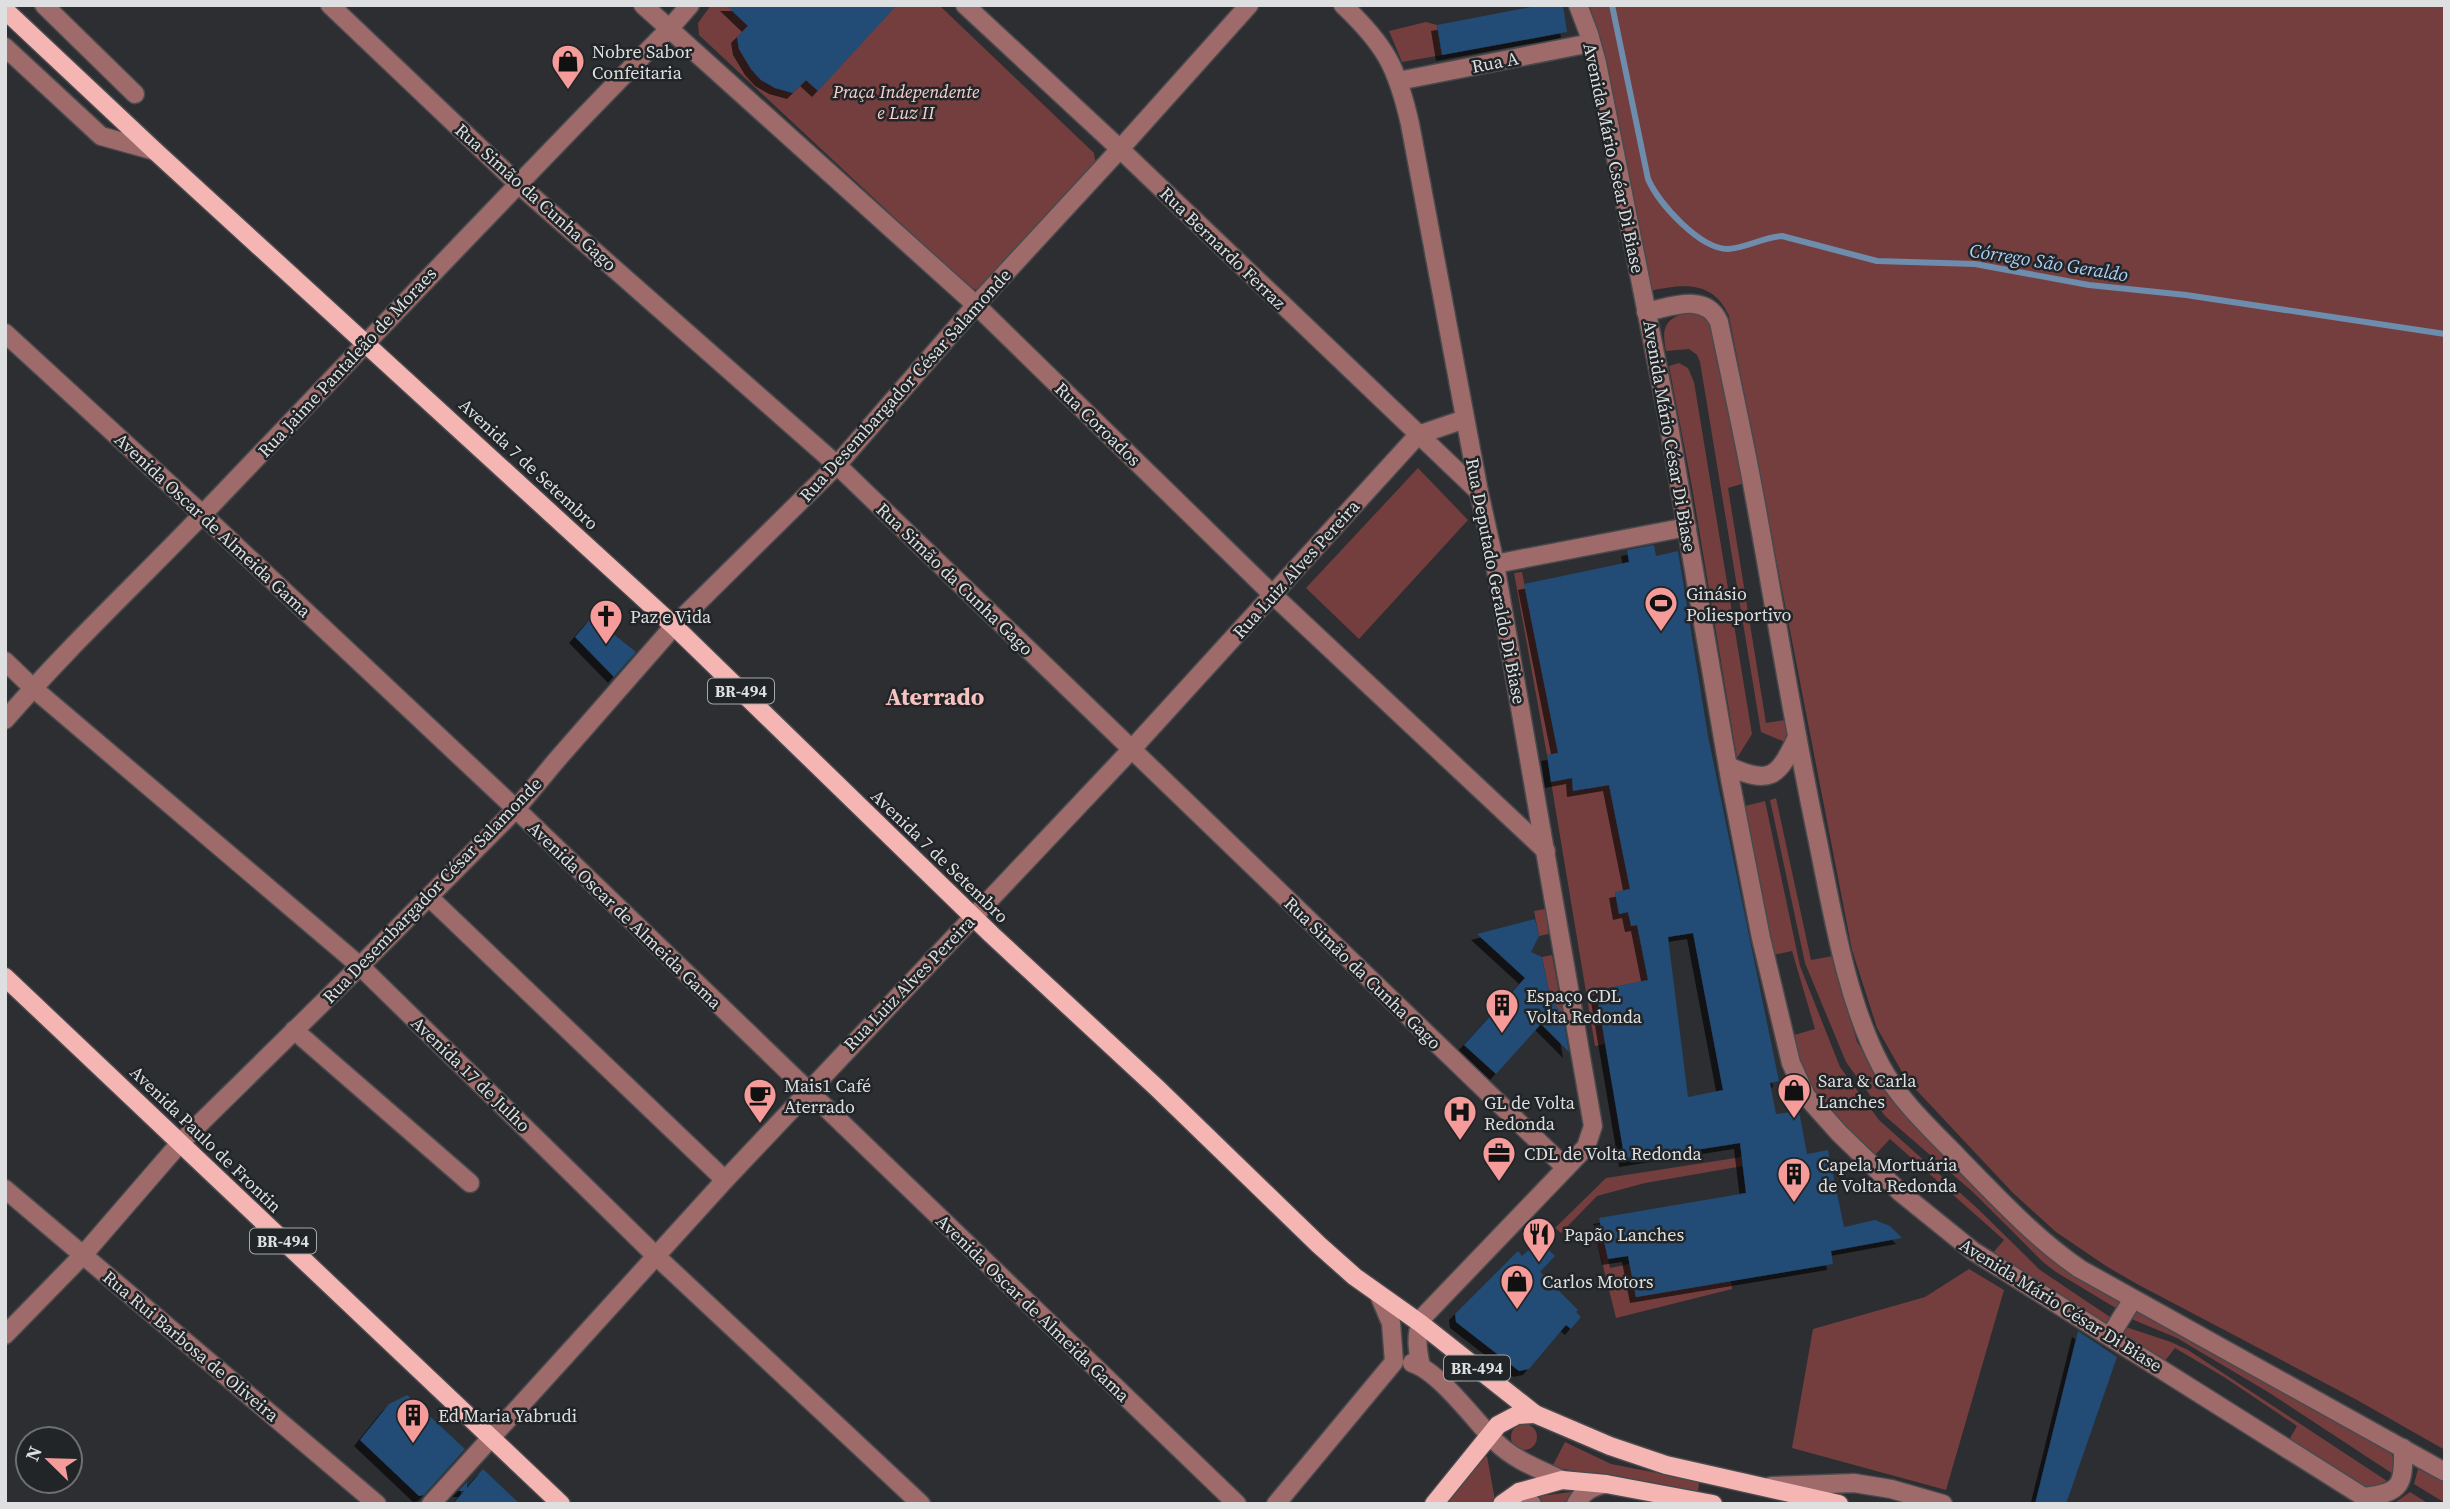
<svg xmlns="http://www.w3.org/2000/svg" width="2450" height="1509" font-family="'Source Serif 4',serif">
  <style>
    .green { fill: #743e3e }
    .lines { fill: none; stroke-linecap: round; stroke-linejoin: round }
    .stream { stroke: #6e8cac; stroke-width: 6 }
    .building { fill: #204b75; fill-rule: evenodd; filter: url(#shadow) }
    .minor-casing { stroke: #484a4d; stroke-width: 21 }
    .major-casing { stroke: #484a4d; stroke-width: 21 }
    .minor { stroke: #9e6b6a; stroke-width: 18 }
    .major { stroke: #f5b5b3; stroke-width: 18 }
    .labels { text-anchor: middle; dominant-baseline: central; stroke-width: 5; stroke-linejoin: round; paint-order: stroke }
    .shield { fill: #222527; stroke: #a5a7a8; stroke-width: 2 }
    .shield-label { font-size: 16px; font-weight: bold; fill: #dddfe0 }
    .poi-label { font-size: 18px; fill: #dddfe0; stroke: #222527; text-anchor: start }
    .street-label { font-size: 18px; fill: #dddfe0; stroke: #222527 }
    .park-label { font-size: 18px; font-style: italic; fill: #f9d0cf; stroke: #222527 }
    .water-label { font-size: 19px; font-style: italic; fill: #abd0f9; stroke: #222527 }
    .district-label { font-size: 24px; font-weight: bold; fill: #f6c2c0; stroke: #222527 }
  </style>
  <defs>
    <filter id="shadow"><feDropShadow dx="-6" dy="6" stdDeviation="0" flood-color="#0009"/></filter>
  </defs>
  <rect width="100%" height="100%" fill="#2c2e31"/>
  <g class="green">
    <polygon points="711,5 939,5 1094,153 1096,166 982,291 970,288 699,35 698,23"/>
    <path d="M1589 5H2445V1450L2357 1400 2137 1284 2106 1266 2056 1232 2013 1193 1906 1079 1877 1028 1852 950 1729 316C1713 280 1683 284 1650 291L1605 56Z"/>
    <polygon points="1426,22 1437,25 1442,55 1402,62 1389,31"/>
    <path d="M1686 313 1700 314 1713 327 1745 483 1728 488 1766 723 1785 720 1787 730 1785 742 1761 732 1700 362 1697 355 1689 349 1666 351C1662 331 1663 319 1686 313Z"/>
    <polygon points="1679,363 1688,368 1694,382 1752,734 1737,758 1692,487 1669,366"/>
    <polygon points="1418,468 1468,520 1359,639 1306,588"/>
    <polygon points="1522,572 1558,753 1547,755 1514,573"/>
    <polygon points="1607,772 1630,889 1615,893 1619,913 1634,911 1635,916 1629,917 1630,925 1637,925 1648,980 1596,991 1605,1044 1595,1046 1551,782 1572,778 1574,791 1587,789"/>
    <polygon points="1776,798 1811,960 1833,956 1857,1042 1883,1082 2015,1227 2070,1273 2120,1303 2119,1310 2056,1272 2043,1262 1974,1193 1885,1116 1846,1062 1805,963 1770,800"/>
    <path d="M1765 801 1800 966 1840 1067 1879 1120 1977 1208 2040 1270 2113 1319 2106 1325 1992 1254 2004 1240 1890 1139 1874 1156C1855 1138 1823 1111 1810 1087 1801 1071 1798 1052 1794 1035L1815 1029 1792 951 1773 955 1745 806Z"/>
    <polygon points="1545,909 1549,934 1539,936 1534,911"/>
    <polygon points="1552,955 1563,1014 1551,1001 1542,957"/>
    <polygon points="1742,1157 1743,1166 1645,1183 1597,1196 1561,1233 1555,1228 1606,1178"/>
    <polygon points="1601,1224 1610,1268 1630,1264 1731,1281 1732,1289 1616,1318 1593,1225"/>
    <polygon points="1969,1269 2004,1290 1946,1490 1792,1448 1813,1329 1925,1297"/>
    <polygon points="2134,1313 2141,1313 2391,1452 2394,1461 2393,1474 2268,1392 2177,1338 2129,1318"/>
    <polygon points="2126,1327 2171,1342 2188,1350 2387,1481 2379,1486 2364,1488 2289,1440 2297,1426 2224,1377 2175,1348 2164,1362 2123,1337"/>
    <circle cx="1524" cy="1437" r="13"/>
    <polygon points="1565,1442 1611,1464 1699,1481 1698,1492 1552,1467"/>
    <polygon points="1487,1456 1495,1500 1492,1504 1439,1504 1472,1464"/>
    <polygon points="2418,1469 2445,1483 2445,1503 2414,1484"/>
    <polygon points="1579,1491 1570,1504 1539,1504 1532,1497"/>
    <polygon points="2410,1492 2429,1504 2393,1504"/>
  </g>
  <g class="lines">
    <path class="stream" d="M1612 5 1648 179C1659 204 1700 249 1728 249 1747 248 1763 237 1782 236L1877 261 1975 264 2089 285 2186 295 2445 334"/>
  </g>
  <g class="building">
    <polygon points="726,5 897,5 818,91 806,80 793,93 775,88 761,80 751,69 739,49 737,37 748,26"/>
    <polygon points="1541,5 1563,5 1567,32 1442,55 1437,25"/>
    <path d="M1654 545 1656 556 1678 551 1708 736 1779 1081 1770 1083 1776 1114 1799 1111 1807 1154 1828 1150 1844 1227 1875 1220 1890 1226 1902 1238 1831 1251 1833 1264 1636 1297 1628 1256 1608 1259 1599 1218 1746 1193 1740 1143 1625 1161 1596 990 1648 980 1637 925 1631 926 1628 912 1619 914 1615 892 1630 889 1609 785 1573 791 1572 778 1551 782 1547 755 1558 753 1524 584 1629 562 1627 550ZM1693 933 1723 1090 1688 1097 1668 937Z"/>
    <polygon points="592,617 636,652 614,677 575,637"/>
    <polygon points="1535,919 1539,936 1531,952 1542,957 1551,1001 1562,1012 1569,1052 1541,1024 1496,1074 1464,1045 1525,978 1477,934"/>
    <polygon points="1539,1241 1555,1256 1540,1272 1578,1310 1576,1312 1581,1317 1571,1329 1566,1325 1529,1369 1519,1371 1456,1322 1455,1314 1518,1251 1522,1256"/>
    <polygon points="2078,1331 2117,1357 2066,1504 2035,1504"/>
    <polygon points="407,1395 465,1449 424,1495 419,1496 360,1440 389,1404"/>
    <polygon points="483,1469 520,1504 453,1504 464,1491 458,1491 467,1482 467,1488"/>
  </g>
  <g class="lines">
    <defs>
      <g id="minor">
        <polyline points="44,5 135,94"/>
        <polyline points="330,5 517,183 837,465 1566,1168"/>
        <polyline points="643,5 976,305 1272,594 1546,851"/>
        <polyline points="965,5 1120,149 1479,492"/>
        <path d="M1343 5C1386 46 1397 67 1410 124L1479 492 1495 564 1593 1126 1586 1147 1423 1317C1415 1333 1417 1349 1421 1366"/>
        <polyline points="1578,5 1589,34 1597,63 1667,414 1730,779 1761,938 1791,1063 1806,1096 1839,1133 1900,1192 1973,1251 2375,1504"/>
        <polyline points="5,47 101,136 155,151"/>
        <polyline points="1398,81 1591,43"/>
        <path d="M1646 312C1671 307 1706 292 1719 322 1730 376 1742 429 1752 483 1774 601 1792 720 1817 837 1832 910 1846 1000 1881 1066 1900 1101 1932 1130 1959 1158 1998 1198 2035 1238 2080 1269L2445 1472"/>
        <polyline points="5,333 203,515 516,809 1237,1504"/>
        <polyline points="1495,564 1687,527"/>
        <polyline points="5,661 33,688 360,966 655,1255 921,1504"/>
        <path d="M5 720C67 648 137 583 203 514 358 352 512 189 669 29L690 5"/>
        <path d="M1728 766C1770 785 1778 778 1797 737"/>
        <polyline points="429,897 725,1180"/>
        <polyline points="294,1030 470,1183"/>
        <polyline points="5,1189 377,1504"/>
        <polyline points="5,1335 84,1254 180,1143 360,966 516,809 555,762 674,626 837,465 976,305 1120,149 1249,5"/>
        <polyline points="2110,1336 2133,1299"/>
        <path d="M1412 1363C1439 1371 1475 1421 1496 1442 1514 1460 1539 1469 1562 1480"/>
        <polyline points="1771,1486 1854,1483 1891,1489 1943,1504"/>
        <polyline points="1519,1492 1532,1504"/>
        <path d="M2364 1497C2402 1493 2404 1484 2403 1448"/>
        <polyline points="431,1504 725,1180 1131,750 1418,435 1465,419"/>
        <polyline points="1276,1504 1394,1362 1391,1323 1379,1295"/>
        <path d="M1576 1504C1583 1491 1592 1487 1606 1484"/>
      </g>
      <g id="major">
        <polyline points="5,10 155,151 674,626 992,935 1157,1088 1319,1245 1355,1277 1420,1323 1535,1414 1610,1446 1666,1465 1839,1504"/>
        <polyline points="5,977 561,1504"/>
        <polyline points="1434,1504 1498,1425 1517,1415 1535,1414"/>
        <polyline points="1502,1504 1519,1492 1562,1480 1606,1484 1713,1504"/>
      </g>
    </defs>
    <use href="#minor" class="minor-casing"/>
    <use href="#major" class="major-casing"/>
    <use href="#minor" class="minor"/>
    <use href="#major" class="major"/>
  </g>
  <defs>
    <symbol id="shop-pin" viewBox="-11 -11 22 30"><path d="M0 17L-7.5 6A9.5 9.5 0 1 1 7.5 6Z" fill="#f59b99" stroke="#222527"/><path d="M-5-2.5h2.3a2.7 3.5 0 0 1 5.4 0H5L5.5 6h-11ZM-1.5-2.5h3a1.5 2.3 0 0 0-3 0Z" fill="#111"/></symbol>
    <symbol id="stadium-pin" viewBox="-11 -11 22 30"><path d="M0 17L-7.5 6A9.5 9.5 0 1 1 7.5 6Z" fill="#f59b99" stroke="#222527"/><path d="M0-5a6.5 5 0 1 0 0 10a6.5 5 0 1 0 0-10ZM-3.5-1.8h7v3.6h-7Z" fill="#111"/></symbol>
    <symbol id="church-pin" viewBox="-11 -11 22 30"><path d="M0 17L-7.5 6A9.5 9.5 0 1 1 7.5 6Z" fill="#f59b99" stroke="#222527"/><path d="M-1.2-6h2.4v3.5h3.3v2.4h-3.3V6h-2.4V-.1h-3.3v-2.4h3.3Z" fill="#111"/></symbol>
    <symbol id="building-pin" viewBox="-11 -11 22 30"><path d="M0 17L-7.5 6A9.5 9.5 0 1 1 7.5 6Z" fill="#f59b99" stroke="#222527"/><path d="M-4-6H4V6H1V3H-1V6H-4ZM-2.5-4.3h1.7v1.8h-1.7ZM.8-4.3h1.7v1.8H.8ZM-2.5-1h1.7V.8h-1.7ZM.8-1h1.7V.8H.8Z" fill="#111"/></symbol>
    <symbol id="cafe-pin" viewBox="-11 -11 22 30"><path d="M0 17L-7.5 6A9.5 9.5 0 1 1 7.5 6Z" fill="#f59b99" stroke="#222527"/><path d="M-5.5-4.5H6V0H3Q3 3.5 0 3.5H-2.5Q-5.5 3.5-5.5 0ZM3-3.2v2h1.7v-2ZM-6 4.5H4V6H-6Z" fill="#111"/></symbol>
    <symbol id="hospital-pin" viewBox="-11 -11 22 30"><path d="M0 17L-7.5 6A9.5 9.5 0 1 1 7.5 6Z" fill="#f59b99" stroke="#222527"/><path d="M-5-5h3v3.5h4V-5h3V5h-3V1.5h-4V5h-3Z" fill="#111"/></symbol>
    <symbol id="office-pin" viewBox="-11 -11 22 30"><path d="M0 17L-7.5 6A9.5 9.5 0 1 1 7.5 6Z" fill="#f59b99" stroke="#222527"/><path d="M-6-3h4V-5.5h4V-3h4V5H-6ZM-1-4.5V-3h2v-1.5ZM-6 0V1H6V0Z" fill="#111"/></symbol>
    <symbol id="restaurant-pin" viewBox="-11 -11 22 30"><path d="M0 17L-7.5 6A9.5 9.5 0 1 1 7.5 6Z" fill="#f59b99" stroke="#222527"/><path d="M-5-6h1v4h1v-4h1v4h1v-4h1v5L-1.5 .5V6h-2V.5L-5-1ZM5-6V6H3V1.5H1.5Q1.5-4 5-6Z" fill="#111"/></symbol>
  </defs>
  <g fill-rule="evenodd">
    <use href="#shop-pin" x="549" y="42" width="38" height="52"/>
    <use href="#stadium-pin" x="1642" y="584" width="38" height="52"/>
    <use href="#church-pin" x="587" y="597" width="38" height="52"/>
    <use href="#building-pin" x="1483" y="986" width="38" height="52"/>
    <use href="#shop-pin" x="1775" y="1071" width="38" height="52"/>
    <use href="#cafe-pin" x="741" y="1076" width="38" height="52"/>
    <use href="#hospital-pin" x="1441" y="1093" width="38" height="52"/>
    <use href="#office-pin" x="1480" y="1134" width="38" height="52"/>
    <use href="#building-pin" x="1775" y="1155" width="38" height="52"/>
    <use href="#restaurant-pin" x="1520" y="1215" width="38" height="52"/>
    <use href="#shop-pin" x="1498" y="1262" width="38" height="52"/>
    <use href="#building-pin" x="394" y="1396" width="38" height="52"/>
  </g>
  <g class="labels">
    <g class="shield">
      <rect x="708" y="678.5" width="66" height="25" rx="5"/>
      <rect x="250" y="1228.5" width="66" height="25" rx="5"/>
      <rect x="1444" y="1355.5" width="66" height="25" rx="5"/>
    </g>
    <g class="shield-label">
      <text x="741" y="691">BR-494</text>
      <text x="283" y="1241">BR-494</text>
      <text x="1477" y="1368">BR-494</text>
    </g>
    <g class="poi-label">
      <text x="592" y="51">Nobre Sabor<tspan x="592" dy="21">Confeitaria</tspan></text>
      <text x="1686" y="593">Ginásio<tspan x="1686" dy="21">Poliesportivo</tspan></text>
      <text x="630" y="616">Paz e Vida</text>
      <text x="1526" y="995">Espaço CDL<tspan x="1526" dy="21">Volta Redonda</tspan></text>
      <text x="1818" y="1080">Sara &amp; Carla<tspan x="1818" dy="21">Lanches</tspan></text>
      <text x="784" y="1085">Mais1 Café<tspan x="784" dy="21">Aterrado</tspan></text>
      <text x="1484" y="1102">GL de Volta<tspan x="1484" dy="21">Redonda</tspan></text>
      <text x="1524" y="1153">CDL de Volta Redonda</text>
      <text x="1818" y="1164">Capela Mortuária<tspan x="1818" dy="21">de Volta Redonda</tspan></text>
      <text x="1564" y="1234">Papão Lanches</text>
      <text x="1542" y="1281">Carlos Motors</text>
      <text x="438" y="1415">Ed Maria Yabrudi</text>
    </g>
    <g class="street-label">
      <text transform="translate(1495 62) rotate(-11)">Rua A</text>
      <text transform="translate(1614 158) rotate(78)">Avenida Mário Cséar Di Biase</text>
      <text transform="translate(536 197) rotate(42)">Rua Simão da Cunha Gago</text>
      <text transform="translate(1223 248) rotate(44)">Rua Bernardo Ferraz</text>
      <text transform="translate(347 362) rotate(-47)">Rua Jaime Pantaleão de Moraes</text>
      <text transform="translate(905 385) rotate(-48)">Rua Desembargador César Salamonde</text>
      <text transform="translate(1098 424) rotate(44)">Rua Coroados</text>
      <text transform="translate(1670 436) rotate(80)">Avenida Mário César Di Biase</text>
      <text transform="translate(529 464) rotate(43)">Avenida 7 de Setembro</text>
      <text transform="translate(213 525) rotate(43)">Avenida Oscar de Almeida Gama</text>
      <text transform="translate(1296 569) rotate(-48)">Rua Luiz Alves Pereira</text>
      <text transform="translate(955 579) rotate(44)">Rua Simão da Cunha Gago</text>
      <text transform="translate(1496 581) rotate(79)">Rua Deputado Geraldo Di Biase</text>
      <text transform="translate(940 856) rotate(44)">Avenida 7 de Setembro</text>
      <text transform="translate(432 890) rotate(-46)">Rua Desembargador César Salamonde</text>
      <text transform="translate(625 915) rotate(44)">Avenida Oscar de Almeida Gama</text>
      <text transform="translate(1363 973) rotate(44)">Rua Simão da Cunha Gago</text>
      <text transform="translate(909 983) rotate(-46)">Rua Luiz Alves Pereira</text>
      <text transform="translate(471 1074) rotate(44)">Avenida 17 de Julho</text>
      <text transform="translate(206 1139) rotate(44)">Avenida Paulo de Frontin</text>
      <text transform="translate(2061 1305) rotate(32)">Avenida Mário César Di Biase</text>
      <text transform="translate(1033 1308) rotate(44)">Avenida Oscar de Almeida Gama</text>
      <text transform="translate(191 1346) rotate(40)">Rua Rui Barbosa de Oliveira</text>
    </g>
    <g class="park-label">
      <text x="906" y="91">Praça Independente<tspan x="906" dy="21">e Luz II</tspan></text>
    </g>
    <g class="water-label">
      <text transform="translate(2049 262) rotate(9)">Córrego São Geraldo</text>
    </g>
    <g class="district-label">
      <text x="935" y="696">Aterrado</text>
    </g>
  </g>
  <rect width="2450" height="1509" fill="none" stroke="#dddfe0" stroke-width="14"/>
  <g transform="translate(49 1460) rotate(293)"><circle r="33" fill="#222527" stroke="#6d6f71" stroke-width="2"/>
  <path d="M0-5L12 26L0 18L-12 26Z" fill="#f59b99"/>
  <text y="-10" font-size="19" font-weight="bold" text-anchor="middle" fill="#dddfe0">N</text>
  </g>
</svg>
